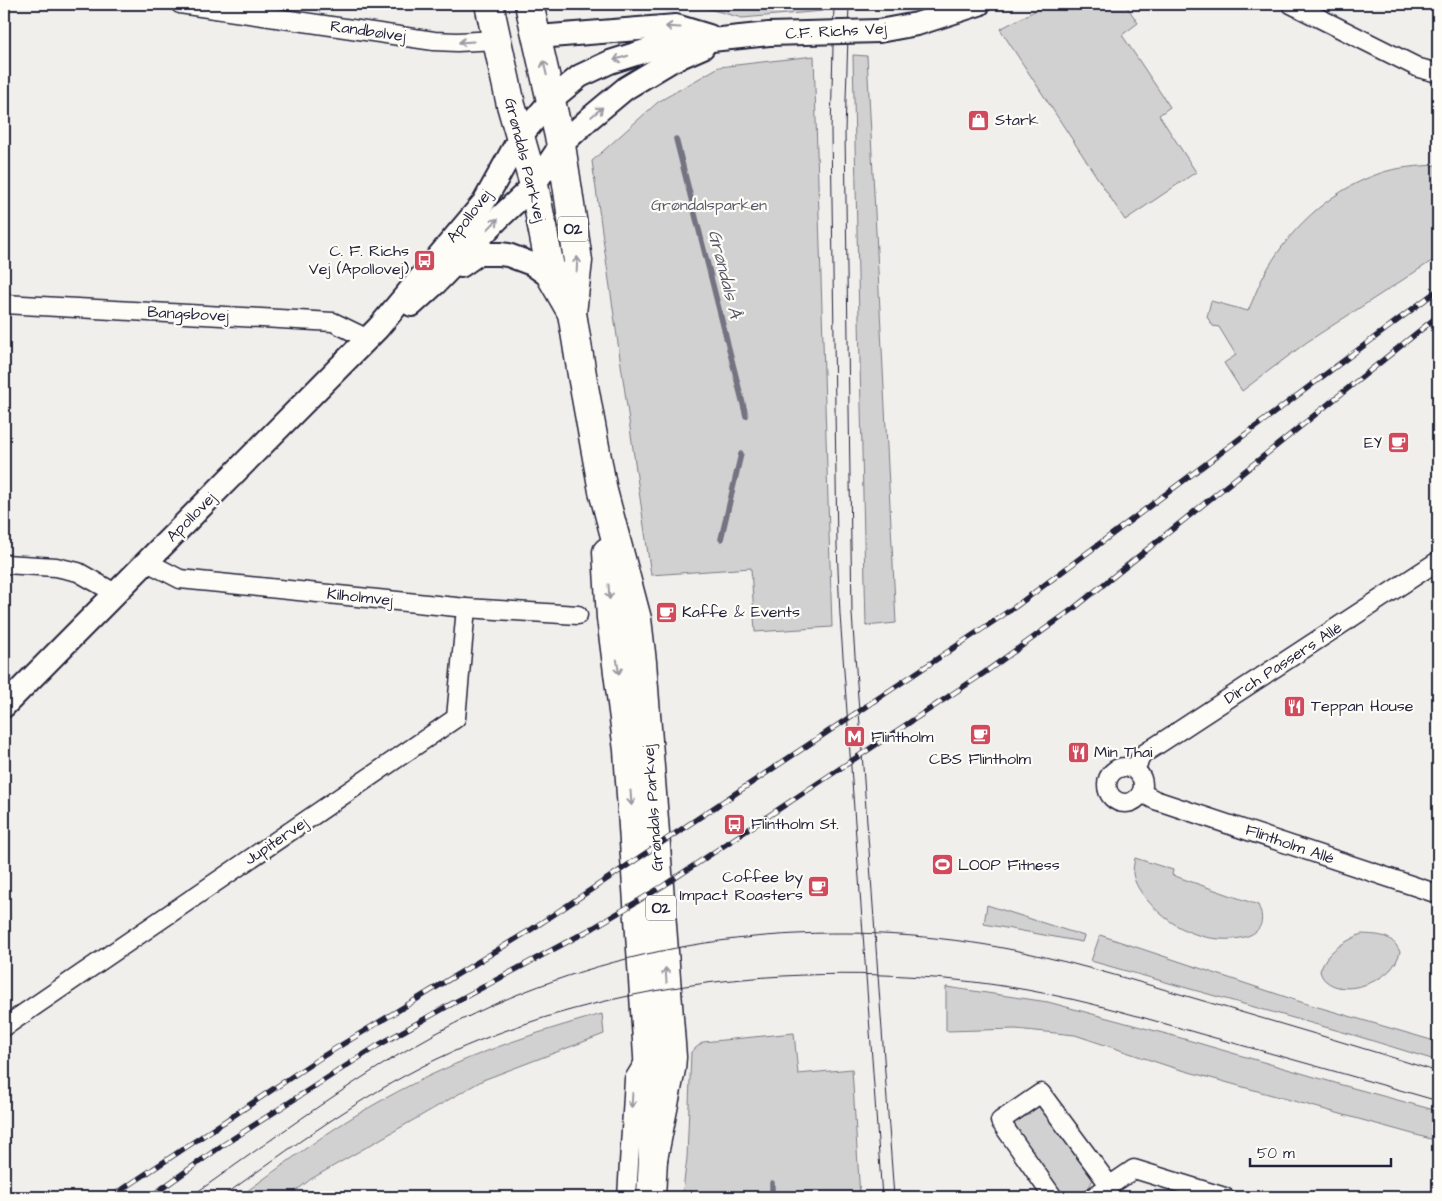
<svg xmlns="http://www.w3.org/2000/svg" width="1442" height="1201" font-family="'Architects Daughter',sans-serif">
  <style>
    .green { fill: #d2d1d1; stroke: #7a7a86 }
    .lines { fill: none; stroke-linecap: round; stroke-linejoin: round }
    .stream { stroke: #737381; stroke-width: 5.5 }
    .minor-casing { stroke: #22223b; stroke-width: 21 }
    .tertiary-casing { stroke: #22223b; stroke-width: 26 }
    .primary-casing { stroke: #22223b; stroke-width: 31 }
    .minor { stroke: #fdfcf7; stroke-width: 18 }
    .tertiary { stroke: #fdfcf7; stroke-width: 22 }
    .primary { stroke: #fdfcf7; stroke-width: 28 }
    .tram { stroke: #22223b; stroke-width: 1 }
    .rail-casing { stroke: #22223b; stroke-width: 5.5 }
    .rail { stroke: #fdfcf7; stroke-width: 4; stroke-dasharray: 11; stroke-linecap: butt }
    .tertiary-bridge-casing { stroke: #22223b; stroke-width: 26; stroke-linecap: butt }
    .tertiary-bridge { stroke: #fdfcf7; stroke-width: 22 }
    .oneway { stroke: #9a9aa2 }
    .labels { text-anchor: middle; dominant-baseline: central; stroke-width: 4.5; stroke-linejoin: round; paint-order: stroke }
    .shield { fill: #fdfcf7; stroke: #646373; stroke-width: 1 }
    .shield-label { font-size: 15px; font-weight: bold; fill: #22223b }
    .street-label { font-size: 16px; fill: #22223b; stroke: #fdfcf7 }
    .poi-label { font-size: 16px; fill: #22223b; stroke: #fdfcf7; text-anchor: start }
    .park-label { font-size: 16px; fill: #575768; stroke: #fdfcf7 }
    .water-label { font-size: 18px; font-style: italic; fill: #58586a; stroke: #fdfcf7 }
  </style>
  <rect width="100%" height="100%" fill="#f0efec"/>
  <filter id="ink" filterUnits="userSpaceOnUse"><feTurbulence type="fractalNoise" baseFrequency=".02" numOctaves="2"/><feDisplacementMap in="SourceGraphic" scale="10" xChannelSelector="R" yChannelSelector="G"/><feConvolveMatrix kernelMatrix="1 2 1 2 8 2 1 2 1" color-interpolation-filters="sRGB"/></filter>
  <g filter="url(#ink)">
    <g class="green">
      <polygon points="573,4 684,4 581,10 575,9"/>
      <polygon points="691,4 823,4 823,11 742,18"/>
      <polygon points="1048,4 1125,4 1138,23 1122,35 1170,107 1159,115 1196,172 1125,220 1000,29"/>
      <polygon points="853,55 867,56 896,623 866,626"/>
      <polygon points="814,56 832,627 755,632 751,568 651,575 592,161 658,102 719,67"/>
      <path d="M1438 165V257L1307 342 1242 391 1224 363 1236 355 1219 327 1213 326 1207 317 1211 301 1248 311C1253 300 1257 289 1262 279 1286 232 1327 192 1378 174 1396 167 1419 166 1438 165Z"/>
      <path d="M1135 858 1173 870 1172 875 1258 905C1276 943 1222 943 1198 935 1178 929 1161 916 1148 901 1141 893 1134 883 1133 873 1133 869 1134 863 1135 858Z"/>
      <polygon points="987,905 1084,936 1082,942 984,924"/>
      <path d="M1361 934C1379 935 1392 934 1400 952 1398 959 1395 964 1391 969 1377 984 1343 996 1326 981 1323 979 1321 975 1320 971 1326 951 1343 943 1361 934Z"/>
      <polygon points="1100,935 1304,1003 1438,1042 1438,1061 1357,1036 1091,961"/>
      <polygon points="946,987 1048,1002 1174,1036 1342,1085 1438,1111 1438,1141 1171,1067 1075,1035 1016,1029 946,1031"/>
      <path d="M602 1014 604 1034 483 1080 311 1179 288 1197H239C282 1166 324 1133 370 1107 446 1063 518 1037 602 1014Z"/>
      <polygon points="794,1033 798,1074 852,1069 860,1197 682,1197 687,1158 691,1052 703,1042"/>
      <path d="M1040 1104 1093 1178C1091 1189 1076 1201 1064 1195L1014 1129 1013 1124 1016 1119Z"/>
    </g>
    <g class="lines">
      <g class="stream">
        <polyline points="676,139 746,416"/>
        <polyline points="721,539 741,454"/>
        <polyline points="772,1197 772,1183"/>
      </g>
      <defs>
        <g id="minor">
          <polyline points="180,4 434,41 457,42 498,40"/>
          <polyline points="1291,4 1419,68 1438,73"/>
          <polyline points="4,304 333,322 368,339"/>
          <polyline points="147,562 180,579 466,608 578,615"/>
          <polyline points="4,564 56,567 78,572 115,593"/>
          <circle cx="1125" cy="785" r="18"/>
          <polyline points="1135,769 1142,755 1438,561"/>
          <polyline points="1142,793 1155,800 1438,894"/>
          <polyline points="4,1027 456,718 466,608"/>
          <polyline points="627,1197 634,1079 648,1056"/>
          <polyline points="1053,1197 1000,1121 1041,1093 1110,1186"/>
          <polyline points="1093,1197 1134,1169 1225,1197"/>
        </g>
        <g id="tertiary">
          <polyline points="879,31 917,24 979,4"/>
          <polyline points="538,37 676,26 709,36"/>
          <polyline points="461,266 478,254 500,254 508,255 532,264 552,278"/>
          <polyline points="412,305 435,284 499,218 534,185 561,145 590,118 626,88 671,61 703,47"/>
          <polyline points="4,706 378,328 484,202 520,137 552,99 580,76 610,62 664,45 769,34"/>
        </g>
        <g id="primary">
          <polyline points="489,4 511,105 534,185 552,278 572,313"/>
          <polyline points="529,4 561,145 568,191 578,261 572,313 583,381 603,491 637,619 642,662 672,1057 671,1069 653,1159"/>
          <polyline points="607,552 611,618 628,750 648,1056 653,1159 651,1197"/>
        </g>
      </defs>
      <use href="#minor" class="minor-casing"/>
      <use href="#tertiary" class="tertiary-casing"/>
      <use href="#primary" class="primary-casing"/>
      <use href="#minor" class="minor"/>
      <use href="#tertiary" class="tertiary"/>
      <use href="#primary" class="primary"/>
      <g class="tram">
        <polyline points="834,4 831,131 837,546 840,615 882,1197"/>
        <polyline points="849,4 845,132 852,614 894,1197"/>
        <path d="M190 1197C288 1129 385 1053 495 1004 649 936 821 918 987 945 1062 958 1135 981 1207 1002 1284 1025 1362 1047 1438 1072"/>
        <path d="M222 1197C290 1148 358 1098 433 1061 609 976 836 956 1027 990 1089 1001 1148 1019 1208 1036 1285 1057 1362 1079 1438 1101"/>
      </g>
      <defs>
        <g id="rail">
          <polyline points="111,1197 320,1058 532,929 1015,607 1438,290"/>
          <polyline points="150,1197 220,1147 377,1046 446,1007 593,928 663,886 984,673 1073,609 1438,316"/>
        </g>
      </defs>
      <use href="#rail" class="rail-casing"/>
      <use href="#rail" class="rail"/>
      <defs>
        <polyline id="tertiary-bridge" points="769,34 879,31"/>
      </defs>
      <use href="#tertiary-bridge" class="tertiary-bridge-casing"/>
      <use href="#tertiary-bridge" class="tertiary-bridge"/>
    </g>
    <defs><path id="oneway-shaft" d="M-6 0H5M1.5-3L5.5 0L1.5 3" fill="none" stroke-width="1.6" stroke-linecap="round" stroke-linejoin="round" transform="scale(1.25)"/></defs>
    <g class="oneway">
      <use href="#oneway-shaft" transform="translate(673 27) rotate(-177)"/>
      <use href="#oneway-shaft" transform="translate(466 42) rotate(176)"/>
      <use href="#oneway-shaft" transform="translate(621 58) rotate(163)"/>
      <use href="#oneway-shaft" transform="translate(545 68) rotate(-103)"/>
      <use href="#oneway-shaft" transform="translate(597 112) rotate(-40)"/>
      <use href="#oneway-shaft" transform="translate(493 224) rotate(-46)"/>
      <use href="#oneway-shaft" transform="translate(577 264) rotate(-88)"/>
      <use href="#oneway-shaft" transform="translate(609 592) rotate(86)"/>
      <use href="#oneway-shaft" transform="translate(618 667) rotate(81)"/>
      <use href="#oneway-shaft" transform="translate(631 798) rotate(86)"/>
      <use href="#oneway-shaft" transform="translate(666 975) rotate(-94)"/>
      <use href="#oneway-shaft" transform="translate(632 1100) rotate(94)"/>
    </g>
  </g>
  <defs>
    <symbol id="shop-square" viewBox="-11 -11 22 22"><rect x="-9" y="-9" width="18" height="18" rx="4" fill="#d1495b" stroke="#fdfcf7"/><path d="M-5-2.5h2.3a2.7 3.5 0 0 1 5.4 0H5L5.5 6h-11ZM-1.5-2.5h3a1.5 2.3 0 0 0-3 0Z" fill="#fff"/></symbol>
    <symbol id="bus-square" viewBox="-11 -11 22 22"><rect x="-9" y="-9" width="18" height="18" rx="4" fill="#d1495b" stroke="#fdfcf7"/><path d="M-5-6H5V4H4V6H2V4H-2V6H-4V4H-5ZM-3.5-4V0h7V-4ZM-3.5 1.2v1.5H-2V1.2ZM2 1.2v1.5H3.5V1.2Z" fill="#fff"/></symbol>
    <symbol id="cafe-square" viewBox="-11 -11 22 22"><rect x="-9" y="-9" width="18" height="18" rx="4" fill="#d1495b" stroke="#fdfcf7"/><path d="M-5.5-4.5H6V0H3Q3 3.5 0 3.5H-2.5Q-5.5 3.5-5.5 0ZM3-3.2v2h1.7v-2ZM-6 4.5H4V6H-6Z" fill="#fff"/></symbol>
    <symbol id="restaurant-square" viewBox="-11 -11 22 22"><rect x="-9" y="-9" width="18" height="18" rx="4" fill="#d1495b" stroke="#fdfcf7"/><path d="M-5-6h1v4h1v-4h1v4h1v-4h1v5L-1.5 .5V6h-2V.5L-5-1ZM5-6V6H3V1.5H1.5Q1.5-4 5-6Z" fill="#fff"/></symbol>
    <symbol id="metro-square" viewBox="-11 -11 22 22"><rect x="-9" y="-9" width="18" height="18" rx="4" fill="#d1495b" stroke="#fdfcf7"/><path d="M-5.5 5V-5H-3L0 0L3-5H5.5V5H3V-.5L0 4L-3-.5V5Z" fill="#fff"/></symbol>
    <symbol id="stadium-square" viewBox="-11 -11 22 22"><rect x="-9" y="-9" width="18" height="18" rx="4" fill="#d1495b" stroke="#fdfcf7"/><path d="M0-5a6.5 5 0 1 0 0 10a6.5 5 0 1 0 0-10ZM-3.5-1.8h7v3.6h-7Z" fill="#fff"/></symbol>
  </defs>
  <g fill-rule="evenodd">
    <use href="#shop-square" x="966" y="108" width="25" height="25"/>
    <use href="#bus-square" x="412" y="248" width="25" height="25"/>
    <use href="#cafe-square" x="1386" y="430" width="25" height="25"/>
    <use href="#cafe-square" x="654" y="600" width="25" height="25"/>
    <use href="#restaurant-square" x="1282" y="694" width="25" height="25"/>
    <use href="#cafe-square" x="968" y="722" width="25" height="25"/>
    <use href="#metro-square" x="842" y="724" width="25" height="25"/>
    <use href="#restaurant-square" x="1066" y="740" width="25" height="25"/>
    <use href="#bus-square" x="722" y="812" width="25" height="25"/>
    <use href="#stadium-square" x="930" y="852" width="25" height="25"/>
    <use href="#cafe-square" x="806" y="874" width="25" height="25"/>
  </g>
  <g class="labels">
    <g class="shield">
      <rect x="558" y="216.5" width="30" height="25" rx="4"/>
      <rect x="646" y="895.5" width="30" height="25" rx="4"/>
    </g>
    <g class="shield-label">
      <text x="573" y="229">O2</text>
      <text x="661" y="908">O2</text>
    </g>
    <g class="street-label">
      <text transform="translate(368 31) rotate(8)">Randbølvej</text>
      <text transform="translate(836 31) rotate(-3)">C.F. Richs Vej</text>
      <text transform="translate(525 160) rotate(76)">Grøndals Parkvej</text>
      <text transform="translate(469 216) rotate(-52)">Apollovej</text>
      <text transform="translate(188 314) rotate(3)">Bangsbovej</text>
      <text transform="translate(191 517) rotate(-45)">Apollovej</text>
      <text transform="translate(360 597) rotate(6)">Kilholmvej</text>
      <text transform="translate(1283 663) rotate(-33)">Dirch Passers Allé</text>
      <text transform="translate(653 808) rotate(-94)">Grøndals Parkvej</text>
      <text transform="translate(276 841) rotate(-34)">Jupitervej</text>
      <text transform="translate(1290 844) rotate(19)">Flintholm Allé</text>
    </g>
    <g class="poi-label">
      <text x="995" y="120">Stark</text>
      <text x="409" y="251" text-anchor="end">C. F. Richs<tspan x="409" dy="18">Vej (Apollovej)</tspan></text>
      <text x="1382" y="443" text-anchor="end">EY</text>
      <text x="682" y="612">Kaffe &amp; Events</text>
      <text x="1311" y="706">Teppan House</text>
      <text x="871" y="737">Flintholm</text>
      <text x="1094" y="752">Min Thai</text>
      <text x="980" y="759" text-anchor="middle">CBS Flintholm</text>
      <text x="751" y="824">Flintholm St.</text>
      <text x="958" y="865">LOOP Fitness</text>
      <text x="803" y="877" text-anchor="end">Coffee by<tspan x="803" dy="18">Impact Roasters</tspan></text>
    </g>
    <g class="park-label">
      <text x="709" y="205">Grøndalsparken</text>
    </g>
    <g class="water-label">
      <text transform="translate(725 274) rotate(76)">Grøndals Å</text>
    </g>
  </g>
  <rect width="1442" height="1201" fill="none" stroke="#fdfcf7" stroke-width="20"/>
  <rect x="10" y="10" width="1422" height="1181" fill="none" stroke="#22223b" stroke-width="2" filter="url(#ink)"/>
  <path d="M1250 1158v8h141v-8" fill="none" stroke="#22223b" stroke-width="2.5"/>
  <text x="1257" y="1158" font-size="15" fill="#22223b" stroke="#fdfcf7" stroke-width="4" paint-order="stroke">50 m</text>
</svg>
